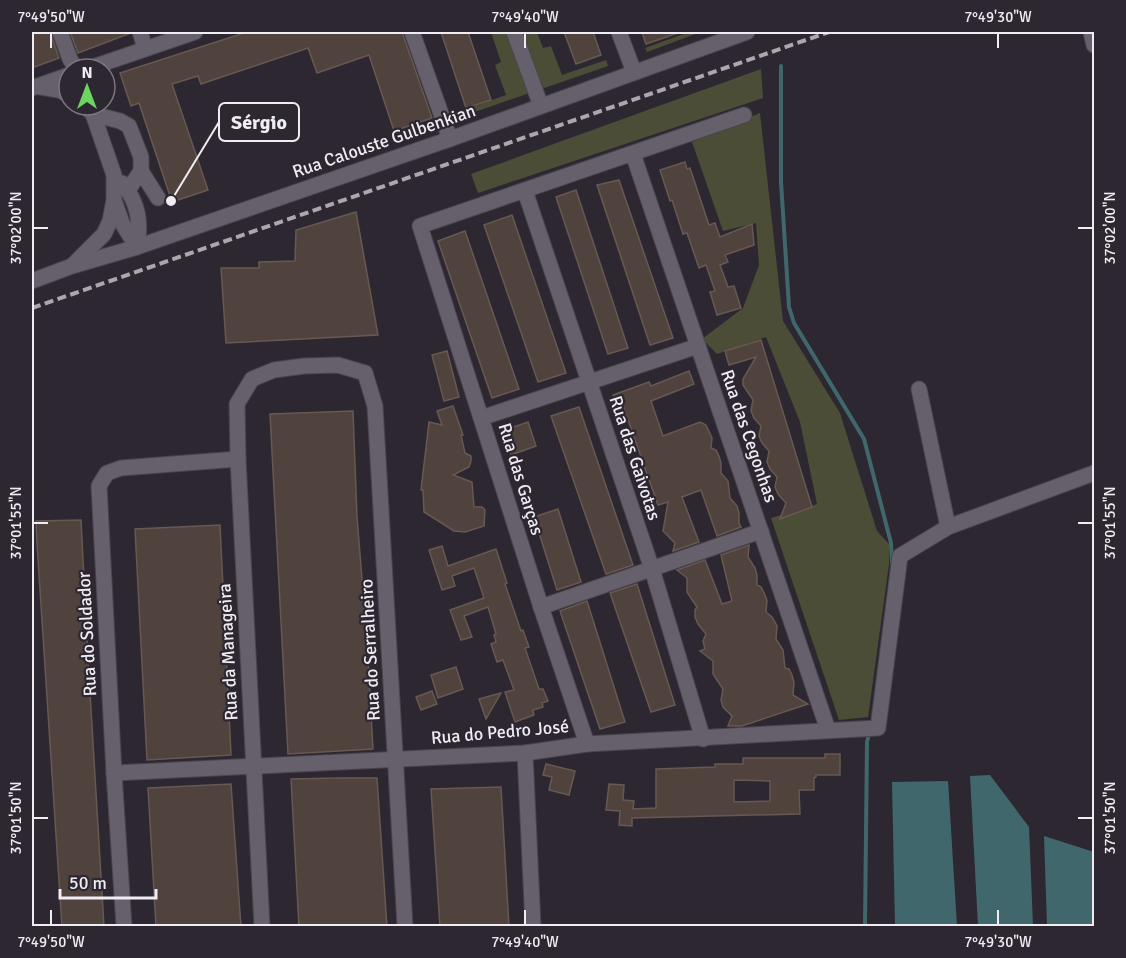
<svg xmlns="http://www.w3.org/2000/svg" width="1126" height="958" font-family="Signika,sans-serif">
  <style>
    .green { fill: #4b4d37 }
    .water { fill: #40686c }
    .lines { fill: none; stroke-linecap: round; stroke-linejoin: round }
    .stream { stroke: #40686c; stroke-width: 4 }
    .building { fill: #50433d; stroke: #675952; stroke-width: 1.5; fill-rule: evenodd }
    .minor-casing { stroke: #4a454d; stroke-width: 17 }
    .minor { stroke: #66606c; stroke-width: 15 }
    .rail { stroke: #aca7af; stroke-width: 4; stroke-dasharray: 9 4.5; stroke-linecap: butt }
    .ticks { fill: none; stroke: #f0ecf3; stroke-width: 2 }
    .labels { text-anchor: middle; dominant-baseline: central; stroke-width: 4.5; stroke-linejoin: round; paint-order: stroke }
    .street-label { font-size: 18px; fill: #f0ecf3; stroke: #2d2731 }
    .leader { fill: none; stroke: #f0ecf3; stroke-width: 2 }
    .callout-dot { fill: #f0ecf3; stroke: #2d2731; stroke-width: 2 }
    .callout { fill: #2d2731; stroke: #f0ecf3; stroke-width: 2 }
    .callout-label { font-size: 20px; text-anchor: middle; font-weight: bold; fill: #f0ecf3 }
    .neatline { fill: none; stroke: #f0ecf3; stroke-width: 2 }
    .ticks-label { font-size: 15px; text-anchor: middle; fill: #f0ecf3 }
  </style>
  <rect width="100%" height="100%" fill="#2d2731"/>
  <g class="green">
    <polygon points="491,32 537,32 543,48 551,46 562,75 606,60 608,66 463,116 462,111 506,95 495,65 501,62"/>
    <polygon points="689,32 701,32 647,52 645,48"/>
    <polygon points="761,69 763,98 478,193 471,174"/>
    <polygon points="760,113 783,321 840,413 877,531 889,544 889,564 868,717 839,720 771,518 817,504 800,422 766,337 717,354 702,339 743,308 759,265 756,223 723,231 692,142"/>
  </g>
  <g class="water">
    <polygon points="990,775 1029,827 1033,926 978,926 970,776"/>
    <polygon points="948,781 957,926 895,926 892,782"/>
    <polygon points="1044,836 1094,852 1094,926 1047,926"/>
  </g>
  <g class="lines">
    <g class="stream">
      <polyline points="781,66 781,182 789,307 794,323 864,439 891,543 892,563"/>
      <polyline points="865,926 867,742 869,734"/>
    </g>
  </g>
  <g class="building">
    <polygon points="32,32 50,32 59,58 32,68"/>
    <polygon points="70,32 130,32 131,33 78,53"/>
    <polygon points="247,32 402,32 432,118 394,131 369,55 317,73 308,48 201,84 198,76 172,84 208,190 172,202 139,103 131,106 120,73"/>
    <polygon points="441,32 468,32 491,100 466,108"/>
    <polygon points="564,32 593,32 601,55 576,64"/>
    <polygon points="642,32 678,32 678,33 646,44"/>
    <polygon points="685,162 687,169 690,168 709,225 715,223 720,237 752,224 754,245 725,255 728,262 720,265 728,287 734,286 741,308 717,315 710,292 715,291 706,265 699,268 687,233 683,234 672,200 670,201 660,170"/>
    <polygon points="619,180 673,338 650,345 597,185"/>
    <polygon points="576,190 628,348 608,354 556,197"/>
    <polygon points="356,212 378,335 226,343 221,268 259,268 259,262 295,261 296,230"/>
    <polygon points="512,215 566,373 538,382 484,225"/>
    <polygon points="465,231 519,389 492,398 438,241"/>
    <polygon points="761,340 812,507 780,519 786,503 778,494 775,487 777,477 770,469 767,462 769,451 762,443 759,436 761,426 754,418 751,411 753,400 743,385 743,379 756,357 729,365 725,351"/>
    <polygon points="447,351 459,397 444,401 432,355"/>
    <polygon points="689,371 694,384 651,401 663,436 700,422 706,425 712,438 711,448 716,450 719,456 721,463 721,473 728,481 730,498 737,506 739,513 739,523 741,527 717,536 701,490 682,497 699,542 673,551 675,543 663,531 668,502 658,505 622,403 617,405 613,395 649,382 651,386"/>
    <polygon points="453,406 463,435 461,435 465,453 471,456 471,461 469,467 453,475 472,482 474,507 482,507 485,510 484,526 465,532 454,531 424,512 423,490 421,490 429,422 442,425 437,411"/>
    <polygon points="579,407 633,565 606,574 551,416"/>
    <polygon points="353,411 357,517 367,641 373,749 288,754 270,414"/>
    <polygon points="528,422 536,446 511,455 502,431"/>
    <polygon points="558,509 581,582 557,590 534,517"/>
    <polygon points="81,520 88,659 104,927 62,927 37,544 36,521"/>
    <polygon points="220,525 231,755 147,760 135,529"/>
    <polygon points="749,545 748,557 755,568 757,575 757,585 761,587 764,593 767,600 766,612 772,617 777,626 776,639 783,650 785,668 789,669 792,675 794,682 793,695 808,704 742,726 728,726 732,716 723,707 721,700 723,689 713,674 713,661 700,651 705,649 703,641 706,634 698,624 695,617 695,610 697,607 687,592 687,578 677,570 705,560 722,604 732,601 721,555"/>
    <polygon points="442,546 448,566 496,549 507,583 505,584 521,631 523,630 529,647 525,648 539,689 543,689 548,701 542,703 543,707 533,710 534,715 515,722 505,692 514,690 503,660 497,662 491,644 496,642 494,635 496,634 488,607 464,616 472,637 461,640 450,610 484,598 474,568 452,576 455,586 442,590 429,550"/>
    <polygon points="637,584 675,705 651,712 610,593"/>
    <polygon points="587,601 625,722 600,729 560,611"/>
    <polygon points="456,667 463,689 438,698 431,675"/>
    <polygon points="432,691 437,704 421,710 416,697"/>
    <polygon points="501,693 486,719 479,699"/>
    <path d="M825 754H840V775H816V777L814 778V790H799L800 814 632 818V826L619 825 620 811 606 810 609 784 624 785 623 800 634 801 633 809 656 808V769L715 767V764H743V758H825ZM734 780 770 781V801L734 802Z"/>
    <polygon points="546,764 575,771 569,795 549,790 552,777 543,775"/>
    <polygon points="338,778 377,778 387,927 299,927 291,779"/>
    <polygon points="231,784 241,927 156,927 148,788"/>
    <polygon points="501,787 509,927 440,927 431,789"/>
  </g>
  <g class="lines">
    <defs>
      <g id="minor">
        <polyline points="60,32 70,59 76,69"/>
        <polyline points="140,32 145,48"/>
        <polyline points="412,32 450,139"/>
        <polyline points="514,32 541,106"/>
        <polyline points="619,32 634,72"/>
        <polyline points="1091,32 1094,45"/>
        <polyline points="87,69 195,32"/>
        <polyline points="40,87 59,90 69,95"/>
        <polyline points="32,88 69,75"/>
        <polyline points="87,108 93,114 120,121 129,126 141,157 141,171 128,190"/>
        <polyline points="633,154 828,730"/>
        <polyline points="141,171 158,198"/>
        <path d="M122 183C139 203 141 223 137 247"/>
        <polyline points="525,191 652,569 703,739"/>
        <polyline points="115,203 122,223 137,247"/>
        <polyline points="74,264 104,234 110,221 114,200 114,175 93,114 92,105"/>
        <polyline points="32,281 72,266 137,247 450,139 747,32"/>
        <polyline points="919,389 948,527"/>
        <polyline points="481,418 698,346"/>
        <polyline points="541,607 761,531"/>
        <polyline points="587,744 541,607 420,226 744,115"/>
        <polyline points="525,753 533,926"/>
        <polyline points="114,773 525,753 587,744 878,728 900,556 948,527 1094,473"/>
        <polyline points="124,926 114,773 99,486 107,473 121,468 238,459"/>
        <polyline points="262,926 238,459 237,404 252,379 274,370 304,366 338,365 365,373 375,406 405,926"/>
      </g>
    </defs>
    <use href="#minor" class="minor-casing"/>
    <use href="#minor" class="minor"/>
    <polyline class="rail" points="32,308 829,32"/>
  </g>
  <path class="ticks" d="M51 33V48M525 33V48M998 33V48M33 228H48M1078 228H1093M33 523H48M1078 523H1093M33 818H48M1078 818H1093M51 910V925M525 910V925M998 910V925"/>
  <g class="labels">
    <g class="street-label">
      <text transform="translate(384 141) rotate(-19)">Rua Calouste Gulbenkian</text>
      <text transform="translate(749 436) rotate(71)">Rua das Cegonhas</text>
      <text transform="translate(635 458) rotate(72)">Rua das Gaivotas</text>
      <text transform="translate(521 479) rotate(73)">Rua das Garças</text>
      <text transform="translate(87 634) rotate(-93)">Rua do Soldador</text>
      <text transform="translate(370 650) rotate(-93)">Rua do Serralheiro</text>
      <text transform="translate(228 652) rotate(-93)">Rua da Manageira</text>
      <text transform="translate(500 732) rotate(-5)">Rua do Pedro José</text>
    </g>
  </g>
  <path class="leader" d="M171 201L219 122"/>
  <circle class="callout-dot" cx="171" cy="201" r="6"/>
  <rect class="callout" x="219" y="103" width="80" height="38" rx="6"/>
  <g class="callout-label">
    <text x="259" y="129">Sérgio</text>
  </g>
  <rect width="1126" height="958" fill="none" stroke="#2d2731" stroke-width="66"/>
  <g transform="translate(87 87)"><circle r="28" fill="#2d2731" stroke="#7b767f" stroke-width="1.5"/>
  <path d="M0-4.5L10 22L0 15L-10 22Z" fill="#6dd361"/>
  <text y="-9" font-size="16" font-weight="bold" text-anchor="middle" fill="#f0ecf3">N</text>
  </g>
  <path d="M60 889v9h96v-9" fill="none" stroke="#f0ecf3" stroke-width="3"/>
  <text x="69" y="889" font-size="18" fill="#f0ecf3" stroke="#2d2731" stroke-width="4.5" paint-order="stroke">50 m</text>
  <rect x="33" y="33" width="1060" height="892" class="neatline"/>
  <g class="ticks-label">
    <text x="51" y="22">7°49'50"W</text>
    <text x="525" y="22">7°49'40"W</text>
    <text x="998" y="22">7°49'30"W</text>
    <text transform="translate(16 228) rotate(-90)" y="5">37°02'00"N</text>
    <text transform="translate(1110 228) rotate(-90)" y="5">37°02'00"N</text>
    <text transform="translate(16 523) rotate(-90)" y="5">37°01'55"N</text>
    <text transform="translate(1110 523) rotate(-90)" y="5">37°01'55"N</text>
    <text transform="translate(16 818) rotate(-90)" y="5">37°01'50"N</text>
    <text transform="translate(1110 818) rotate(-90)" y="5">37°01'50"N</text>
    <text x="51" y="947">7°49'50"W</text>
    <text x="525" y="947">7°49'40"W</text>
    <text x="998" y="947">7°49'30"W</text>
  </g>
</svg>
